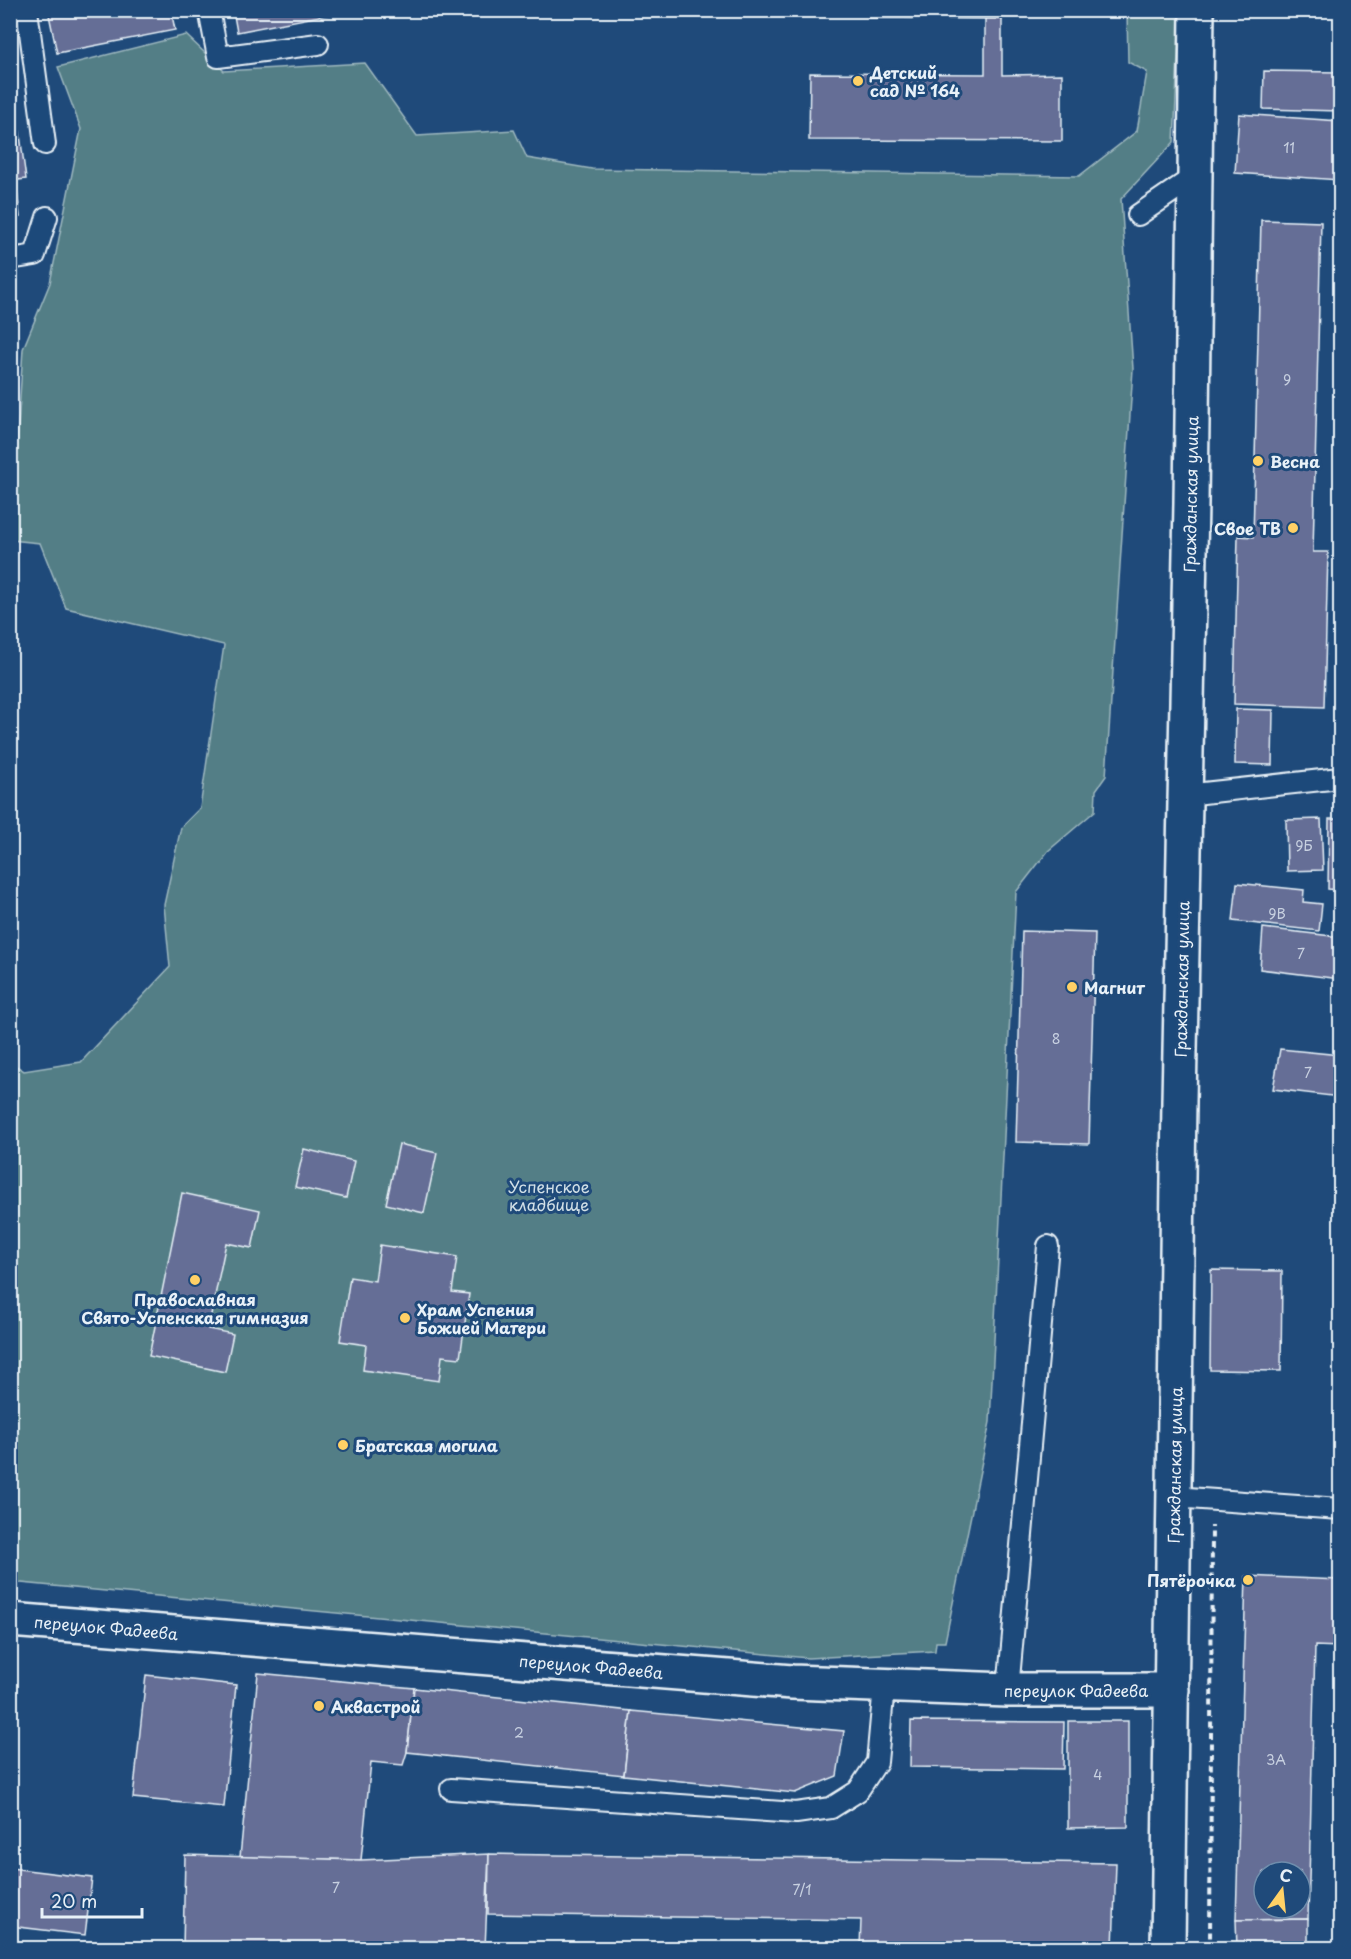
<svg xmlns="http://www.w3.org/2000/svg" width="1351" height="1959" font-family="'Playpen Sans',sans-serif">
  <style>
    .green { fill: #537e86; stroke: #9eb8bf; stroke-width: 1.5 }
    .building { fill: #656e96; stroke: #e8f1f8; stroke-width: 1.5; fill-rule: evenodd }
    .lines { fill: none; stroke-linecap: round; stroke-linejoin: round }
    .service-casing { stroke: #e8f1f8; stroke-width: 24 }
    .minor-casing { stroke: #e8f1f8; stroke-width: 38 }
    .secondary-casing { stroke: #e8f1f8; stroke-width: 38 }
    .path { stroke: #e8f1f8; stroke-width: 4; stroke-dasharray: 6 4.5; stroke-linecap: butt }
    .service { stroke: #1f4a7a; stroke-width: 20 }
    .minor { stroke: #1f4a7a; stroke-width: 33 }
    .secondary { stroke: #1f4a7a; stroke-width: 33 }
    .poi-dot { fill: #ffd166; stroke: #1f4a7a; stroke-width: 2 }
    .labels { text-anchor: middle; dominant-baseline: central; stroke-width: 6; stroke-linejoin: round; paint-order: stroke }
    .number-label { font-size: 14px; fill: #c7d0e0 }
    .poi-label { font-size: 16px; font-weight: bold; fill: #e8f1f8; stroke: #1f4a7a; text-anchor: start }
    .street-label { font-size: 16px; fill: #e8f1f8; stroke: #1f4a7a }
    .park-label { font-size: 16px; fill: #d2e0e7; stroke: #1f4a7a }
  </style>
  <rect width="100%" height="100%" fill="#1f4a7a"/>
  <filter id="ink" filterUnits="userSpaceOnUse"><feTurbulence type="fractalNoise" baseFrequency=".0167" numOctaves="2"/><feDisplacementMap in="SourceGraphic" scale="12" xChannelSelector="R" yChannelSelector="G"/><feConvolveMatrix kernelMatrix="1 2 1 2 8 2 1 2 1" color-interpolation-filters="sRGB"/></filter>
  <g filter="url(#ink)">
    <polygon class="green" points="1127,11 1180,11 1174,142 1121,199 1133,369 1106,776 1096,790 1095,811 1048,851 1016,892 990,1422 945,1642 936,1642 935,1651 808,1658 11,1582 10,1062 24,1071 81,1062 170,967 164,905 181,827 200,808 224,645 66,608 40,543 11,540 23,349 50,283 81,129 58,67 186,35 224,71 365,63 417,136 514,130 527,158 592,169 1079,176 1137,131 1147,72 1128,62"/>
    <g class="building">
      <polygon points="48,10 171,10 175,30 57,53"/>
      <polygon points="233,10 335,10 336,13 237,32"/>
      <polygon points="868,10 1002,10 1002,19 868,18"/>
      <rect x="1244" y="10" width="45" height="5"/>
      <polygon points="985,19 1002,19 1002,75 1062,74 1062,141 809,140 810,73 985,74"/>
      <polygon points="1264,71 1340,72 1340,111 1263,109"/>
      <polygon points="16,105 26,179 10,181 10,106"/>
      <polygon points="1239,114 1340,121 1340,180 1235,173"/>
      <polygon points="17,189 20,217 10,218 10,190"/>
      <polygon points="1261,220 1321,222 1313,552 1328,552 1324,707 1234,704 1238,536 1253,537"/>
      <polygon points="1236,709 1273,710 1272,765 1235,764"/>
      <polygon points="1321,819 1323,870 1287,871 1286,820"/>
      <polygon points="1329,819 1340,819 1340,890 1328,889"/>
      <polygon points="1237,883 1304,890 1303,902 1322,904 1319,931 1233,921"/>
      <polygon points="1263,928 1340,937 1340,979 1260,969"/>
      <polygon points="1022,931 1095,933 1089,1144 1016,1142"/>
      <polygon points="1280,1049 1340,1055 1340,1097 1273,1089"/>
      <polygon points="399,1144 437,1153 424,1213 386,1204"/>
      <polygon points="304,1149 354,1161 346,1198 295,1187"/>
      <polygon points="182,1193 260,1210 252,1248 226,1243 208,1329 233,1334 225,1372 149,1356"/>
      <polygon points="380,1245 457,1257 452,1292 469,1294 460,1358 442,1356 439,1381 363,1370 366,1345 340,1341 350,1277 375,1281"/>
      <polygon points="1211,1270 1282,1271 1281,1371 1210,1370"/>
      <path d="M1246 1576 1340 1580V1647L1315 1646 1308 1919 1236 1920ZM1264 1872H1300V1908H1264Z"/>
      <polygon points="258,1673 414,1688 407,1752 403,1765 371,1762 361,1860 240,1857"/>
      <polygon points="146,1675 236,1685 224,1807 133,1798"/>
      <polygon points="414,1688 631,1711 624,1775 407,1752"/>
      <polygon points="631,1711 844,1731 837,1776 795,1793 624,1775"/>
      <polygon points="911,1721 1064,1722 1063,1769 910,1767"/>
      <polygon points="1068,1721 1128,1721 1128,1827 1068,1828"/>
      <polygon points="489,1854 485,1948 183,1948 185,1855 361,1860"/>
      <polygon points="489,1854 1116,1863 1113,1948 860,1948 861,1920 488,1914"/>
      <polygon points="10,1868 92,1878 85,1935 10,1926"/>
      <polygon points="1308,1919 1308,1948 1237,1948 1236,1920"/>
    </g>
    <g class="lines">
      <defs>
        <g id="service">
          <polyline points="27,10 45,144"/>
          <polyline points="209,10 218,57 318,44"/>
          <polyline points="1138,215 1195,176"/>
          <polyline points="10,259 35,255 47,217"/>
          <polyline points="1185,795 1340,778"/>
          <polyline points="1174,1497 1340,1509"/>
          <polyline points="1008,1690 1048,1246"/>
          <polyline points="451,1789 796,1813 831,1808 858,1791 877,1762 884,1686"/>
        </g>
        <polyline id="minor" points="10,1620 792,1682 1008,1690 1172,1690"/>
        <polyline id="secondary" points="1168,1948 1179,1101 1191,503 1197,10"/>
      </defs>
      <use href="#service" class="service-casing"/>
      <use href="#minor" class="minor-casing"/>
      <use href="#secondary" class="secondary-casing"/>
      <polyline class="path" points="1210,1948 1212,1526"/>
      <use href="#service" class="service"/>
      <use href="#minor" class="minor"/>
      <use href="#secondary" class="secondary"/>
    </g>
  </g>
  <g class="poi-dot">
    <circle cx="858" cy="81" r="6"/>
    <circle cx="1258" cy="461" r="6"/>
    <circle cx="1293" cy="528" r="6"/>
    <circle cx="1072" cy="987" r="6"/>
    <circle cx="195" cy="1280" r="6"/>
    <circle cx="405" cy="1318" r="6"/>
    <circle cx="343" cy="1445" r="6"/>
    <circle cx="1248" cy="1580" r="6"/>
    <circle cx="319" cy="1706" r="6"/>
  </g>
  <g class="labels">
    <g class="number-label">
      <text x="1289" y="147">11</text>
      <text x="1287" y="379">9</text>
      <text x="1304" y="845">9Б</text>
      <text x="1277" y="913">9В</text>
      <text x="1301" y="953">7</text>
      <text x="1056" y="1038">8</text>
      <text x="1308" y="1072">7</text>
      <text x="519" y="1732">2</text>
      <text x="1276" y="1759">3А</text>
      <text x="1098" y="1774">4</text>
      <text x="336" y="1887">7</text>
      <text x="802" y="1889">7/1</text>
    </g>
    <g class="poi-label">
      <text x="870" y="72">Детский<tspan x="870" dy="18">сад № 164</tspan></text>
      <text x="1270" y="461">Весна</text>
      <text x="1281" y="528" text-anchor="end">Свое ТВ</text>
      <text x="1084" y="987">Магнит</text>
      <text x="195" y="1299" text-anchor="middle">Православная<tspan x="195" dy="18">Свято-Успенская гимназия</tspan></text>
      <text x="417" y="1309">Храм Успения<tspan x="417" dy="18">Божией Матери</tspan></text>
      <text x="355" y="1445">Братская могила</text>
      <text x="1236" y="1580" text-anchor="end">Пятёрочка</text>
      <text x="331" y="1706">Аквастрой</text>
    </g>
    <g class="street-label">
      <text transform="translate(1190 494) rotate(-89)">Гражданская улица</text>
      <text transform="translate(1181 979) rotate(-89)">Гражданская улица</text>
      <text transform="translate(1174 1465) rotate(-89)">Гражданская улица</text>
      <text transform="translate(106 1627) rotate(5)">переулок Фадеева</text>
      <text transform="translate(591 1666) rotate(5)">переулок Фадеева</text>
      <text x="1076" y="1690">переулок Фадеева</text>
    </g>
    <g class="park-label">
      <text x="549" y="1186">Успенское<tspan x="549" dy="18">кладбище</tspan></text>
    </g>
  </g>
  <rect width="1351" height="1959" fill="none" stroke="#1f4a7a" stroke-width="36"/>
  <rect x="18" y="18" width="1315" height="1923" fill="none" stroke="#e8f1f8" stroke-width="2" filter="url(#ink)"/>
  <g transform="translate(1282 1890) rotate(15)"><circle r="28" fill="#1f4a7a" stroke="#6f8dac" stroke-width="1.5"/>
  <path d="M0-4.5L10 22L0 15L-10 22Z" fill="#ffd166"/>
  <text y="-9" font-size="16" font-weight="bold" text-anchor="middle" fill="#e8f1f8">С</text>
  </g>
  <path d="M42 1908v9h100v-9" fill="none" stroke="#e8f1f8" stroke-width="3"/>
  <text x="51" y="1908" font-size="18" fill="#e8f1f8" stroke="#1f4a7a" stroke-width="4.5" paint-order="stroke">20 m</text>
</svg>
